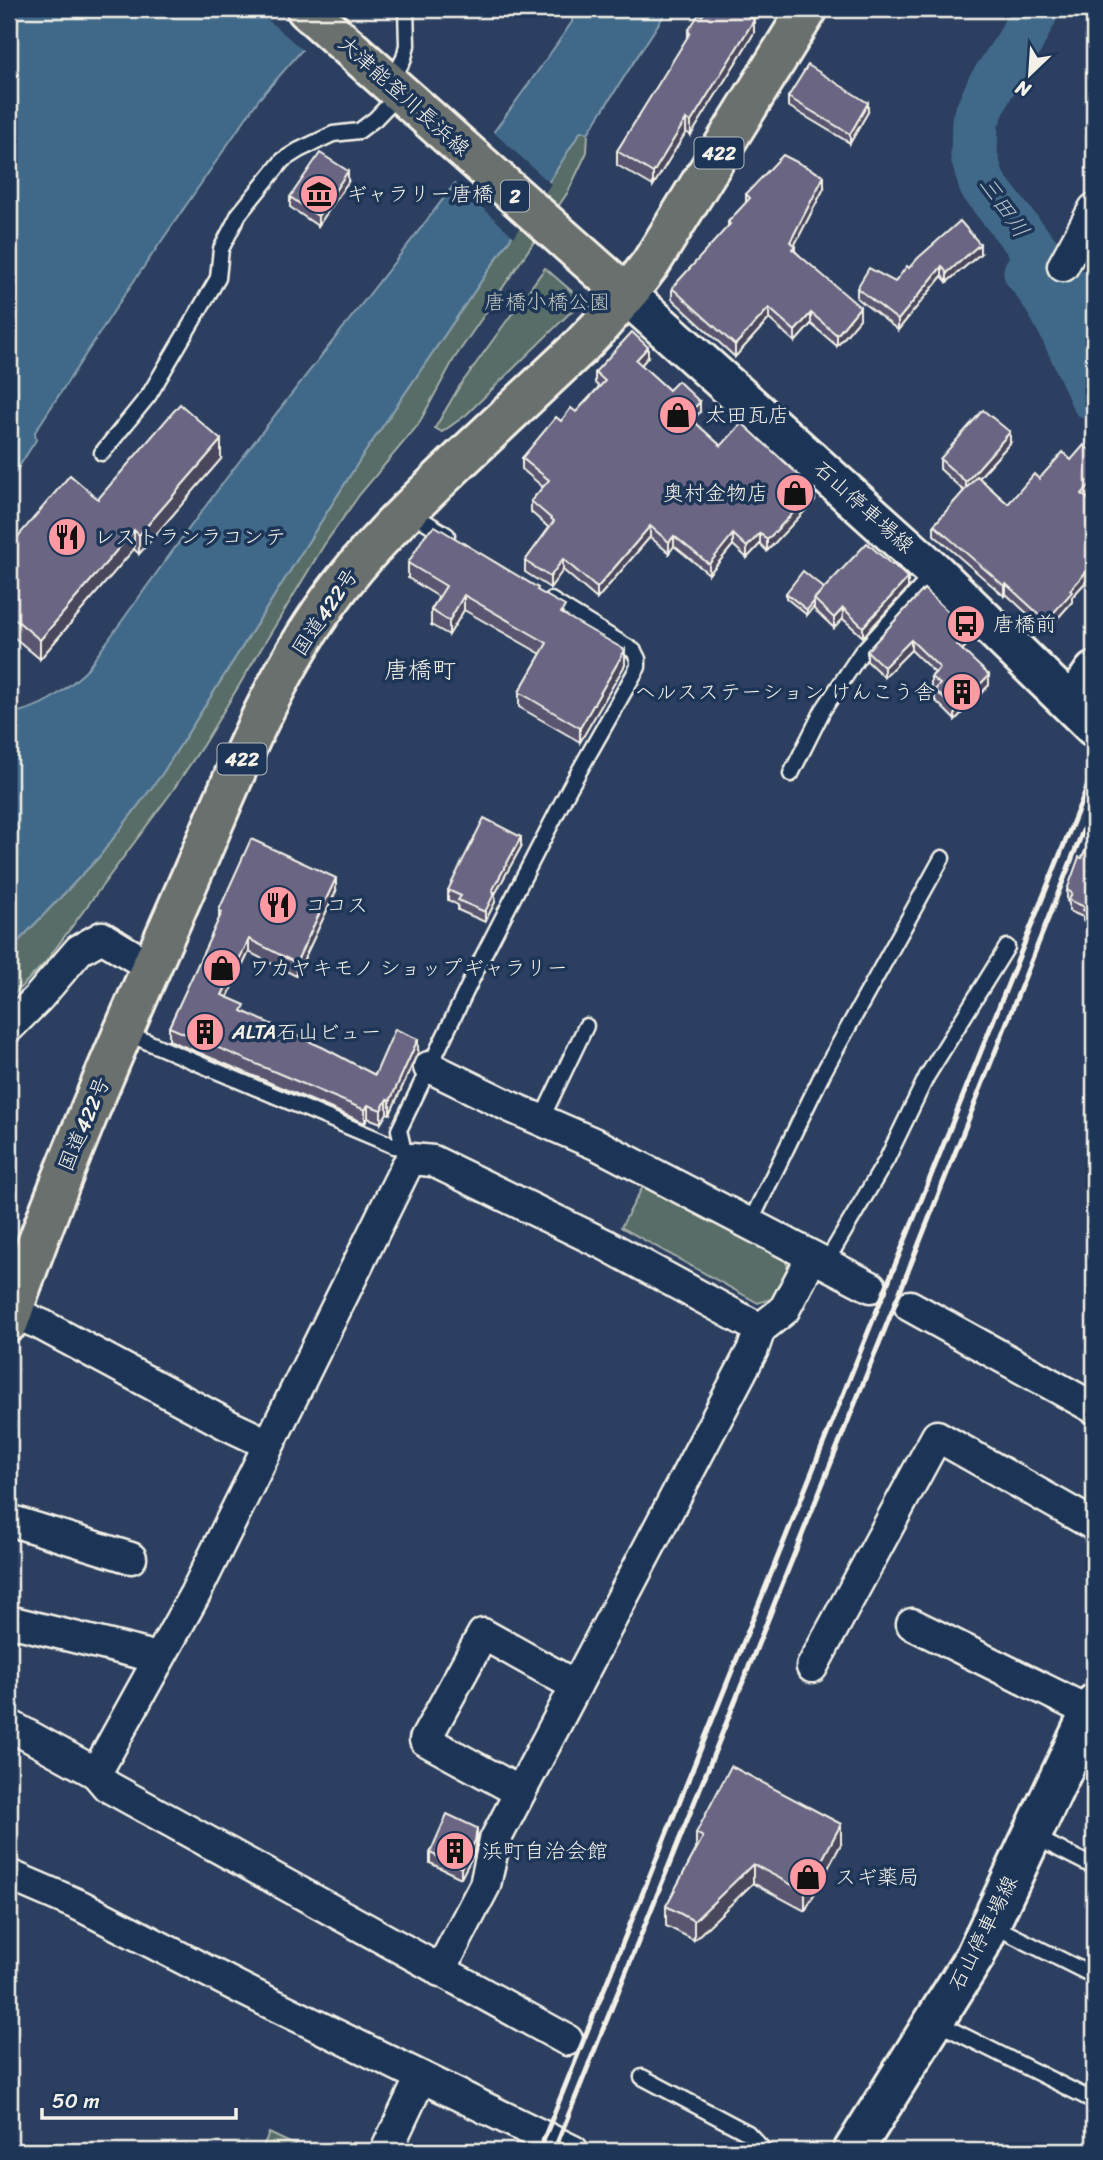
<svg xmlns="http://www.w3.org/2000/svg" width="1103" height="2160" font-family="Sriracha,'Klee One',sans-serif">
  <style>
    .green { fill: #596d68; stroke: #a6afa8; stroke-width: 2 }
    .water { fill: #416989; stroke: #899faf; stroke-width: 2 }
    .pier { fill: #2c3f60 }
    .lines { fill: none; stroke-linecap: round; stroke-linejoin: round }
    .river { stroke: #416989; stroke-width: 47 }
    .lane-casing { stroke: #f4f1e8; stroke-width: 19 }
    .street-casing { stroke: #f4f1e8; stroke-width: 35 }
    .secondary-casing { stroke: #f4f1e8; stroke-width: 44 }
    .primary-casing { stroke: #f4f1e8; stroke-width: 44 }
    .highway-casing { stroke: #f4f1e8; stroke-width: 44 }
    .lane { stroke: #1d3557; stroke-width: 14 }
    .street { stroke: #1d3557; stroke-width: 30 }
    .secondary { stroke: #1d3557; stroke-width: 38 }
    .primary { stroke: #6b706d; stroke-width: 38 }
    .highway { stroke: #6b706d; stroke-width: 38 }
    .rail { stroke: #f4f1e8; stroke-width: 5 }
    .wall { fill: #5a5771; stroke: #f4f1e8; stroke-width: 2 }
    .shaded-wall { fill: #4a475c; stroke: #f4f1e8; stroke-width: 2 }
    .building { fill: #696583; stroke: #f4f1e8; stroke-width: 2 }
    .labels { text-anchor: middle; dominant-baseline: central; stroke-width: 7; stroke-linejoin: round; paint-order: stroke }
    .shield { fill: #1d3557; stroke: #b4b9bc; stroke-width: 2 }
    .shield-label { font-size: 19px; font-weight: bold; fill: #f4f1e8 }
    .street-label { font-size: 21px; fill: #f4f1e8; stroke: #1d3557 }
    .poi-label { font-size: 21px; fill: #f4f1e8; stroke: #1d3557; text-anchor: start }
    .park-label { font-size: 21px; fill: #bec3bb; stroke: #1d3557 }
    .water-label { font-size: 23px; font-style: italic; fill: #b5c1c7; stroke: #1d3557 }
    .quarter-label { font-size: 24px; fill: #f4f1e8; stroke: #1d3557 }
  </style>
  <rect width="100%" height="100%" fill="#2c3f60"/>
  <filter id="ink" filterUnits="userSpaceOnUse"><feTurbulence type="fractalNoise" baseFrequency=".0143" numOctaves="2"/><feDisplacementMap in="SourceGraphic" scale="14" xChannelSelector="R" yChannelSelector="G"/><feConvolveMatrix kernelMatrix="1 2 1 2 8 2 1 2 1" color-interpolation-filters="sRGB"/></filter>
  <g filter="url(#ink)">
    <g class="green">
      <polygon points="581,130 588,133 587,152 568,192 454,359 418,425 360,494 324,545 203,745 171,793 44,964 9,999 9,951 99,857 162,774 361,458 552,177"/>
      <polygon points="545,268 575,294 577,306 466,415 442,432 435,428 459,387"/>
      <polygon points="647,1179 782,1253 791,1274 780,1296 758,1303 621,1227"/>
      <polygon points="269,2133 307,2151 261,2151"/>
    </g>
    <g class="water">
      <polygon points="9,9 338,9 259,99 121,300 35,432 36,440 9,482"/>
      <path d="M573 9H668L588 133 581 131 552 177 361 458 162 774 99 857 9 951V714C43 708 60 694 85 672 139 598 192 522 248 450 357 308 471 170 572 22Z"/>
    </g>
    <g class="pier">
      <polygon points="255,9 342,9 305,52"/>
      <polygon points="491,130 551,184 514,237 453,181"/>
    </g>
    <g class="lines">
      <g class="river">
        <polyline points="1036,9 1018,45 990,87 975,121 974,156 982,184 1006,215 1062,284 1094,310"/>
        <path d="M1027 272C1058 309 1074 355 1094 398"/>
      </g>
      <defs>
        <g id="lane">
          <polyline points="391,83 404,58 407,45 406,9"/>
          <polyline points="102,453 149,395 218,278 221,249 239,214 283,160 299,150 333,134 359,131 375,119 398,95"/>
          <polyline points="408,511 447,535"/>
          <polyline points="791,774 823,710 861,653 933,574"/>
          <polyline points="124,1032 394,1146 403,1147"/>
          <polyline points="541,1120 586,1026"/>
          <polyline points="412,1159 403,1147 399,1130 483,956 569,789 638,667 638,659 634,651 551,600"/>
          <polyline points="749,1225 823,1073 942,858"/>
          <polyline points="825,1264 887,1159 927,1076 1007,947"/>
          <polyline points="1033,1836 1094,1867"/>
          <polyline points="992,1925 1094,1976"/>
          <polyline points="936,2022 1094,2101"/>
          <polyline points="642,2077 748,2133 765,2151"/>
        </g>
        <g id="street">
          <polyline points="1063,266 1094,209"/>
          <polyline points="9,1027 38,998 79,950 102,937 151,967"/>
          <polyline points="429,1067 513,1108 598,1145 871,1287"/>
          <polyline points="910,1306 1094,1408"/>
          <polyline points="12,1312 42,1325 228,1425 268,1444"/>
          <polyline points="760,1329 784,1310 812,1257"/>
          <polyline points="9,1520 131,1558"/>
          <polyline points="9,1621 143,1654 158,1660"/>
          <polyline points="912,1624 1090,1712"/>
          <polyline points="812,1667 937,1436 1094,1525"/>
          <polyline points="9,1725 96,1773 107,1786 567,2040"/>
          <polyline points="96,1773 195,1594 406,1167 412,1159 433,1161 606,1245 760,1329 753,1349 495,1840 485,1885 440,1971"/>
          <polyline points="520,1792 425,1740 483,1634 576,1686"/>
          <polyline points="9,1875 81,1906 244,1990 573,2151"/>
          <polyline points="386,2151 421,2077"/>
        </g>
        <g id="secondary">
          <polyline points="627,295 935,572 1094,727"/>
          <polyline points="1072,704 1094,672"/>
          <polyline points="853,2151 975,1956 1094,1704"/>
        </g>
        <polyline id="primary" points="306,9 627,295"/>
        <path id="highway" d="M9 1322C59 1174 123 1032 185 890 228 792 266 688 329 601 367 548 415 503 462 458 501 421 541 384 580 347 606 321 629 293 651 263L808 9"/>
      </defs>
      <use href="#lane" class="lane-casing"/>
      <use href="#street" class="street-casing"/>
      <use href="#secondary" class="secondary-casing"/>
      <use href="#primary" class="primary-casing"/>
      <use href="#highway" class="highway-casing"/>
      <use href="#lane" class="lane"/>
      <use href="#street" class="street"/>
      <use href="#secondary" class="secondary"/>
      <use href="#primary" class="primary"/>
      <use href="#highway" class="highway"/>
      <g class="rail">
        <polyline points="539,2151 1094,770"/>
        <polyline points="554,2151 897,1299 1094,803"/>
      </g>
    </g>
    <g class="wall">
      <polygon points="702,16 754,33 691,135 686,132 653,186 617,165 617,151 688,37 688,31"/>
      <polygon points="788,97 868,112 850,143 788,106"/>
      <polygon points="348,182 318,226 290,207 290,197"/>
      <polygon points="824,188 794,246 795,251 860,319 837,346 811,324 795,342 769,319 735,357 672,299 672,288 728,227 728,222 746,203 746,194"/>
      <polygon points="1094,237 1094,262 1088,259 1088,249"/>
      <polygon points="980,254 947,282 942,276 898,330 857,298 857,288 895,282 909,268"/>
      <polygon points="648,357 641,365 669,390 700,412 692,420 721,446 815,500 767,551 760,544 747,558 733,545 709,574 674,546 669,553 650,537 597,599 563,570 550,588 525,572 525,561 549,528 531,512 531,501 543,487 522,469 522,458 561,421 576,412 599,387 595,383 595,372"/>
      <polygon points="1010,443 979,478 1008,504 1039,479 1071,460 1094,454 1094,490 1087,499 1094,505 1094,573 1072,597 1072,602 1048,629 1045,626 1043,628 1006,594 1004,596 934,535 934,525 964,491 940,469 940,459"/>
      <polygon points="221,459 139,554 134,549 40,659 9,633 9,547 98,499"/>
      <polygon points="408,563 538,591 565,615 625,665 580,742 519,707 519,692 541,654 464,610 449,635 431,625 431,610 439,597 408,578"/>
      <polygon points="908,588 863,637 843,619 834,628 814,609 814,606 807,615 786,598 786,593 824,589"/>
      <polygon points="924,589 970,642 962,650 989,685 955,720 935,700 935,690 931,687 931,677 935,673 911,650 884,677 867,661 867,651"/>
      <polygon points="1094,833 1094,927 1083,921 1083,917 1069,911 1069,903 1067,901 1067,890"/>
      <polygon points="521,847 495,894 495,902 485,922 458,910 458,905 448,900 448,890"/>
      <polygon points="336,891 296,976 249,952 227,998 245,1013 375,1075 418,1052 390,1114 387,1113 381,1123 368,1118 365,1123 169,1040 169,1027 219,920 219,910"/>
      <polygon points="696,1833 841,1844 805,1911 753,1883 694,1940 666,1926 666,1906 696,1850"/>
      <polygon points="477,1838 475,1851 461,1878 430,1863 430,1853"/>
    </g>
    <g class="shaded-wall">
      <polygon points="754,20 754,33 691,135 691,122"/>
      <polygon points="868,103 868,112 850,143 850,134"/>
      <polygon points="686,119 686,132 653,186 653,173"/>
      <polygon points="348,171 348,182 318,226 318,216"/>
      <polygon points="824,176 824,188 793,248 795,246 795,257 790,242"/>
      <polygon points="980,244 980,254 947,282 947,273"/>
      <polygon points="942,266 942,276 898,330 898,320"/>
      <polygon points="860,307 860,319 837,346 837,335"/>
      <polygon points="769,308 769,319 735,357 735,345"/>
      <polygon points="811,313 811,324 795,342 795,331"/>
      <polygon points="648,347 648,357 636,371 636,360"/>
      <polygon points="700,402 700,412 687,426 687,415"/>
      <polygon points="1010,432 1010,443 966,492 966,482"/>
      <polygon points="221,440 221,459 139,554 139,535"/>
      <polygon points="1094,480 1094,490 1082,504 1082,494"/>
      <polygon points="815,490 815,500 767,551 767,540"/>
      <polygon points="650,526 650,537 597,599 597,588"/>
      <polygon points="134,530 134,549 40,659 40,640"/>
      <polygon points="760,533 760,544 747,558 747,547"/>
      <polygon points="733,534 733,545 709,574 709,564"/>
      <polygon points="674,536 674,546 669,553 669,542"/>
      <polygon points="563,559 563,570 550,588 550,577"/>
      <polygon points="1094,563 1094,573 1072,597 1072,602 1048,629 1048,619 1070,590"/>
      <polygon points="908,578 908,588 863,637 863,627"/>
      <polygon points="1006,584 1006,594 1004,596 1004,586"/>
      <polygon points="464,595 464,610 449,635 449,621"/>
      <polygon points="814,601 814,606 807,615 807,610"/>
      <polygon points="843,608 843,619 834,628 834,618"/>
      <polygon points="970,632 970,642 957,655 957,645"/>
      <polygon points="911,640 911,650 884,677 884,667"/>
      <polygon points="625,650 625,665 580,742 580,728"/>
      <polygon points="989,675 989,685 955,720 955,710"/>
      <polygon points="521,837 521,847 495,894 495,902 485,922 485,912 492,891"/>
      <polygon points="336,878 336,891 296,976 296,963"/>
      <polygon points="249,939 249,952 222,1008 222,995"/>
      <polygon points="418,1039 418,1052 390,1114 390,1101"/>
      <polygon points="387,1099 387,1113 381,1123 381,1110"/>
      <polygon points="368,1105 368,1118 365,1123 365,1110"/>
      <polygon points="841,1824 841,1844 805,1911 805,1892"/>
      <polygon points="477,1828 477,1838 475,1851 461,1878 461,1868"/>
      <polygon points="753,1864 753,1883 694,1940 694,1921"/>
    </g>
    <g class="building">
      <polygon points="707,9 719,9 724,12 727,9 738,9 754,20 691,122 686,119 653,173 617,151 690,33 688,31 699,14 702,16"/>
      <polygon points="808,65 868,103 850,134 788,97"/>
      <polygon points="320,153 348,171 318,216 290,197"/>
      <polygon points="783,155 824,176 790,242 795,246 792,249 860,307 837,335 811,313 795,331 769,308 735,345 672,288 730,224 728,222 750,198 746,194"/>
      <polygon points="960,221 980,244 947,273 942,266 898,320 857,288 869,268 895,282 907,266 909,268 918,258"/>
      <polygon points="1094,237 1094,252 1088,249"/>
      <polygon points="632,332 648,347 636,360 669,390 678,381 700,402 687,415 721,446 742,423 815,490 767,540 760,533 747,547 733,534 709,564 674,536 669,542 650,526 597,588 563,559 550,577 525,561 554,521 531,501 549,480 522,458 556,417 561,421 571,408 576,412 605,381 595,372"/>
      <polygon points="180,404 221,440 139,535 134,530 40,640 9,614 9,547 70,475 98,499"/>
      <polygon points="983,410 1010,432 966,482 940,459"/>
      <polygon points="1084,445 1094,454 1094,480 1082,494 1094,505 1094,563 1070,590 1072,592 1048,619 1045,616 1043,618 1006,584 1004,586 934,525 977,476 1008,504 1034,474 1039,479 1063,452 1071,460"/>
      <polygon points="435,526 538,588 537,590 565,606 561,613 625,650 580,728 519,692 547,643 464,595 449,621 431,610 446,586 408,563 425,535"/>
      <polygon points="867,543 892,565 893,564 908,578 863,627 843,608 834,618 814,599"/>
      <polygon points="803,571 824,588 814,599 815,600 807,610 786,593"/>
      <polygon points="924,589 970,632 957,645 989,675 955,710 935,690 940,684 931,677 940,668 911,640 884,667 867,651"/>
      <polygon points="484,818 521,837 492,891 495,892 485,912 458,900 461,896 448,890"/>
      <polygon points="1094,833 1094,916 1083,910 1085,907 1069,900 1072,893 1067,890 1079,857 1082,858 1092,835"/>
      <polygon points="251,839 336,878 296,963 249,939 222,995 245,1005 242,1011 324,1048 375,1075 395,1029 418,1039 390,1101 387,1099 381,1110 368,1105 365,1110 169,1027 222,912 219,910"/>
      <polygon points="731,1766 841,1824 805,1892 753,1864 694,1921 666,1906 703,1837 696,1833"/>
      <polygon points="447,1814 477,1828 475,1841 461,1868 430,1853"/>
    </g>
  </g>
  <defs>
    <symbol id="museum-disc" viewBox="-11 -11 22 22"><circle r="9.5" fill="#ff9aa2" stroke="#1d3557"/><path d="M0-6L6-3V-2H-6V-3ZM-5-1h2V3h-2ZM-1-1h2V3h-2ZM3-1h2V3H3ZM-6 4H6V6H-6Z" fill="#111"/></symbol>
    <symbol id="shop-disc" viewBox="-11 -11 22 22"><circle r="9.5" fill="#ff9aa2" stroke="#1d3557"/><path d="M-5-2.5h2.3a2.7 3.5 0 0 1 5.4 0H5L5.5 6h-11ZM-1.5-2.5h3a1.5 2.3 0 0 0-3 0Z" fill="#111"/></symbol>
    <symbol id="restaurant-disc" viewBox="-11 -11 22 22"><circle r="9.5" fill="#ff9aa2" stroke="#1d3557"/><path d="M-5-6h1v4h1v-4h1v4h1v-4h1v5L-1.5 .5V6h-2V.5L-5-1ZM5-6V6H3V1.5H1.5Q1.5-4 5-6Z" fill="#111"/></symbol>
    <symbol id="bus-disc" viewBox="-11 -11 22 22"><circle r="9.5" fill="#ff9aa2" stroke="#1d3557"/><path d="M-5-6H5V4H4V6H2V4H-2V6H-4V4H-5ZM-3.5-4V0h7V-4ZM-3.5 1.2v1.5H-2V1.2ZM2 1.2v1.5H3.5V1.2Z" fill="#111"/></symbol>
    <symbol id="building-disc" viewBox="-11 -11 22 22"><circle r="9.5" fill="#ff9aa2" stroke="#1d3557"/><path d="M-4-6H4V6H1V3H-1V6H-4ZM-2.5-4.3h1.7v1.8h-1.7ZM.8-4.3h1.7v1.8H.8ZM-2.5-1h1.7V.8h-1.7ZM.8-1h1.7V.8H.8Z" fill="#111"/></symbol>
  </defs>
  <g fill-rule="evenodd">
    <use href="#museum-disc" x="297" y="172" width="44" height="44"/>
    <use href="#shop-disc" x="656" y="393" width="44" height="44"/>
    <use href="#shop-disc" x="773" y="471" width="44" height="44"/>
    <use href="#restaurant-disc" x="45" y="515" width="44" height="44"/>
    <use href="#bus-disc" x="944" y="602" width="44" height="44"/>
    <use href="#building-disc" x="940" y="670" width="44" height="44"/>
    <use href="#restaurant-disc" x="256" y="883" width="44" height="44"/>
    <use href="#shop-disc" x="200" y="946" width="44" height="44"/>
    <use href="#building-disc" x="183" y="1010" width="44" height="44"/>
    <use href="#building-disc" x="433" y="1829" width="44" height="44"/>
    <use href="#shop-disc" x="786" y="1855" width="44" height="44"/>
  </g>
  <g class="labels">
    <g class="shield">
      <rect x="694.5" y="137.5" width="49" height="31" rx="5"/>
      <rect x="501" y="180.5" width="28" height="31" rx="5"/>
      <rect x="217.5" y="743.5" width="49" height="31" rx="5"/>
    </g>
    <g class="shield-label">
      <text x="719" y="153">422</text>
      <text x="515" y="196">2</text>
      <text x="242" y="759">422</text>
    </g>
    <g class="street-label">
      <text transform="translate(404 96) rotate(42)">大津能登川長浜線</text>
      <text transform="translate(864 507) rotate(42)">石山停車場線</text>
      <text transform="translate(325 612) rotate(-56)">国道422号</text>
      <text transform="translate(84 1124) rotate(-67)">国道422号</text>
      <text transform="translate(983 1933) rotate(-63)">石山停車場線</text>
    </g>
    <g class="poi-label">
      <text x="346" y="194">ギャラリー唐橋</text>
      <text x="705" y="415">太田瓦店</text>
      <text x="768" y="493" text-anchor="end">奥村金物店</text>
      <text x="94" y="537">レストランラコンテ</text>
      <text x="993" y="624">唐橋前</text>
      <text x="935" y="692" text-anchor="end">ヘルスステーション けんこう舎</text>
      <text x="305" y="905">ココス</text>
      <text x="249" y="968">ワカヤキモノ ショップギャラリー</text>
      <text x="232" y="1032">ALTA石山ビュー</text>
      <text x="482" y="1851">浜町自治会館</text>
      <text x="835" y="1877">スギ薬局</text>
    </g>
    <g class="park-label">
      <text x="547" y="302">唐橋小橋公園</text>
    </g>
    <g class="water-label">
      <text transform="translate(1004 207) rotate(55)">三田川</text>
    </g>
    <g class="quarter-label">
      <text x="420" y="670">唐橋町</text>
    </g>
  </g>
  <rect width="1103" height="2160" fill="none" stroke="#1d3557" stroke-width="35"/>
  <rect x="18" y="18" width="1068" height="2125" fill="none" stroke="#f4f1e8" stroke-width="2.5" filter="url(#ink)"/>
  <g transform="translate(1030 74) rotate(205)" stroke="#1d3557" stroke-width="5" paint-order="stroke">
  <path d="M0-5L12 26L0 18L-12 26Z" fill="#f4f1e8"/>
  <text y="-10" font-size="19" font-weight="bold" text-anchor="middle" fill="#f4f1e8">N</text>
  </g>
  <path d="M42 2108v10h194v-10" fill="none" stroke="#f4f1e8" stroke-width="3.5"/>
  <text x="52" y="2108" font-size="21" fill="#f4f1e8" stroke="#1d3557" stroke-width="5" paint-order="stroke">50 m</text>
</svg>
